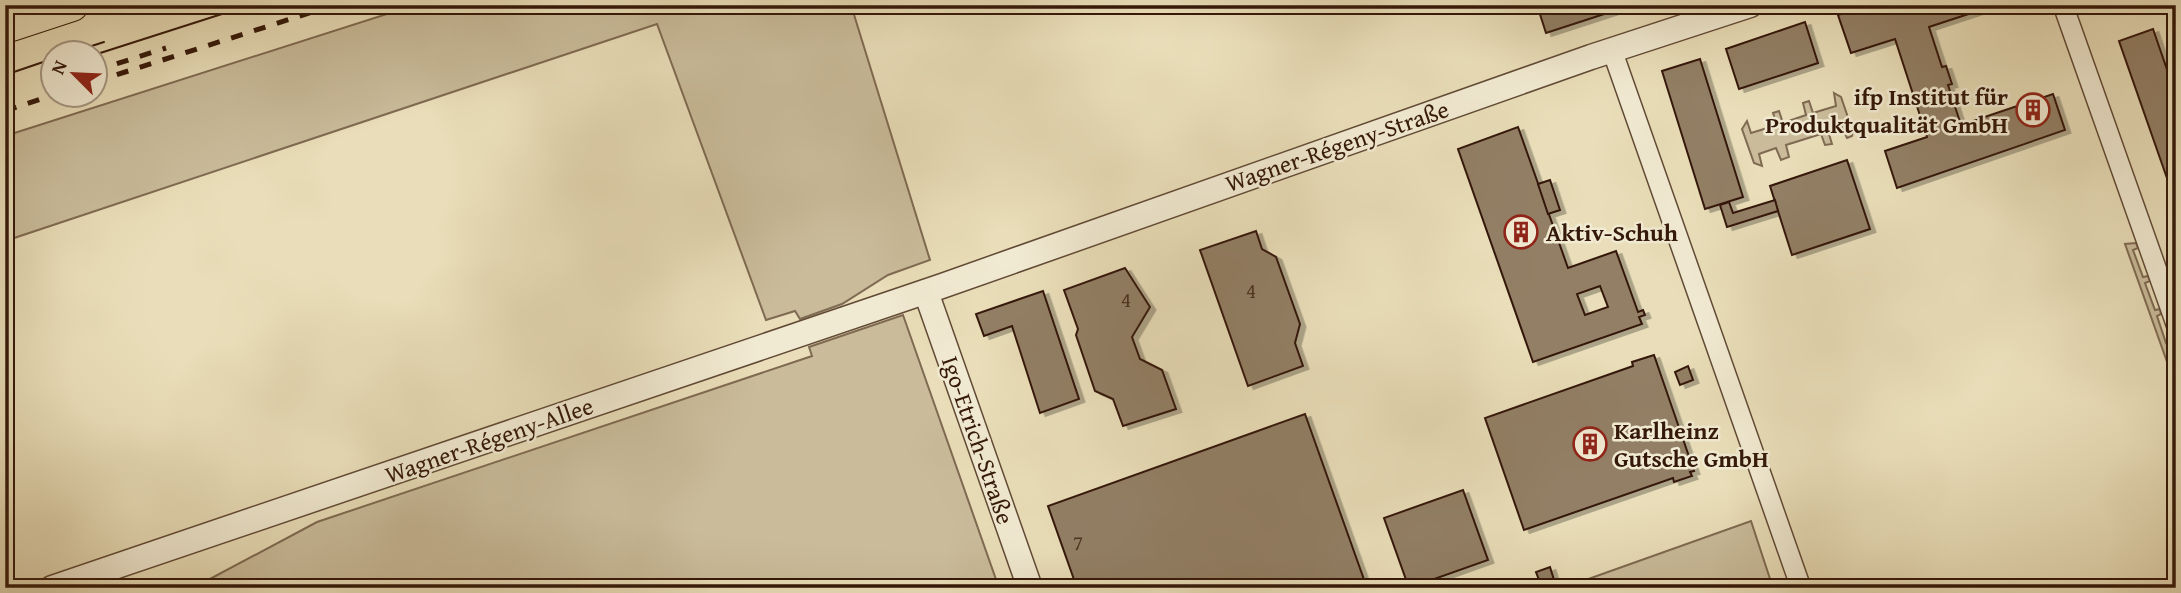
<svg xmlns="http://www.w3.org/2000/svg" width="2181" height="593" font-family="'Gentium Book Plus',serif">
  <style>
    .green { fill: #cabc9b; stroke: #7f6a52; stroke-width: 2 }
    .building { fill: #927f65; stroke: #341809; stroke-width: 2; fill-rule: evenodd; filter: url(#shadow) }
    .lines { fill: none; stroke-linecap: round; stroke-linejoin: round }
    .minor-casing { stroke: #614a35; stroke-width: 22 }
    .tertiary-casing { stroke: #614a35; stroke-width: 27 }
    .primary-casing { stroke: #341809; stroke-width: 34 }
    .minor { stroke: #f1ead2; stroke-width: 19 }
    .tertiary { stroke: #f1ead2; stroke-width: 24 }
    .primary { stroke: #e9deb9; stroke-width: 32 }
    .tram { stroke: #341809; stroke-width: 2 }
    .rail { stroke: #341809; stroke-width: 5; stroke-dasharray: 12 12; stroke-linecap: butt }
    .labels { text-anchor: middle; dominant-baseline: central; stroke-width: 5; stroke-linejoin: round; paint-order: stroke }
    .number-label { font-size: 21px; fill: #4c3220 }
    .poi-label { font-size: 24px; font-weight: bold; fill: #341809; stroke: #f1ead2; text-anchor: start }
    .street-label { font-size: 24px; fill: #341809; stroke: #f1ead2 }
  </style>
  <defs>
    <filter id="shadow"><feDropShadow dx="5.5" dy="3" stdDeviation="0" flood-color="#0004"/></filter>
  </defs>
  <rect width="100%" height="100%" fill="#e9deb9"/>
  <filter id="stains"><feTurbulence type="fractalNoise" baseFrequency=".00286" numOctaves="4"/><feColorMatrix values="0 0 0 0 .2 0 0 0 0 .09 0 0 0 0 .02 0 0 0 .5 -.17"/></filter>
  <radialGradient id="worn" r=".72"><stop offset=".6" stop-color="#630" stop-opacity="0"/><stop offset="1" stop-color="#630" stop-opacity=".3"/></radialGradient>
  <g class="green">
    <polygon points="415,5 851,5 930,260 888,275 842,304 800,319 795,311 766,320 657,24 5,241 5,136"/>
    <polygon points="1834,93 1841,97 1853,132 1852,136 1847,138 1842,127 1828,131 1832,144 1825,145 1821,134 1786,145 1789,157 1781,160 1776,148 1759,154 1762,166 1754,163 1742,129 1747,121 1751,133 1777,125 1773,113 1779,111 1783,123 1806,115 1803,103 1809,101 1813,113 1836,106"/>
    <polygon points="2136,243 2138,248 2133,250 2143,277 2148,276 2150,281 2145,283 2155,310 2160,309 2161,314 2157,316 2166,343 2171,342 2173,346 2168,348 2176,370 2176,387 2125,244"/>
    <polygon points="903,315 999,588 193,588 317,522 812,356 809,347"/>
    <polygon points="1751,521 1773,588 1563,588"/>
  </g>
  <g class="building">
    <polygon points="1537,5 1632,5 1546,33"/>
    <polygon points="1866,5 1996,5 1929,27 1942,67 1946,66 1952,84 1948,85 1961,125 2053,94 2065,130 1897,188 1885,151 1927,137 1895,39 1851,53 1838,15"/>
    <polygon points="1805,22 1818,63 1739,89 1726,49"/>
    <polygon points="2153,29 2172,84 2174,83 2176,87 2176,204 2119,41"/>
    <polygon points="1700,59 1743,197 1705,209 1662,71"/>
    <path d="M1518 127 1568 268 1616 251 1638 312 1643 310 1645 315 1639 317 1642 324 1533 362 1458 149ZM1600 286 1608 307 1585 315 1577 294Z"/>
    <polygon points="1847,160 1870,229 1792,255 1770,186"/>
    <polygon points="1550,180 1560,210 1548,214 1538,184"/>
    <polygon points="1775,200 1778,211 1727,227 1720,205 1729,202 1733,213"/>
    <polygon points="1256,231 1262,249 1276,257 1300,324 1295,343 1303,366 1248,386 1200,250"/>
    <polygon points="1125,268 1150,307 1132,337 1140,359 1162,370 1176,409 1123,426 1113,399 1095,391 1076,335 1078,329 1064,290"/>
    <polygon points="1043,291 1079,399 1040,413 1012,326 984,336 976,314"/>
    <polygon points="1654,355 1694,471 1690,472 1692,476 1674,482 1673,478 1524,530 1485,418 1633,366 1632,362"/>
    <polygon points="1688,366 1693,380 1680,385 1675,372"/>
    <polygon points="1305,414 1367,588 1077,588 1048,506"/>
    <polygon points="1463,490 1488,560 1409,588 1384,518"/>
    <polygon points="1550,567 1554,580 1541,585 1536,572"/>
  </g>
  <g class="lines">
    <defs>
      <g id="minor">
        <polyline points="2063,5 2176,324"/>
        <polyline points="1612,50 1801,588"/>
      </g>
      <g id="tertiary">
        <polyline points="926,292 1030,588"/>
        <polyline points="52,588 942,286 1591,57 1750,5"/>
      </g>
      <polyline id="primary" points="5,27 72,5"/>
    </defs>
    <use href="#minor" class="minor-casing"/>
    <use href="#tertiary" class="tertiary-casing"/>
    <use href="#primary" class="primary-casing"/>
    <use href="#minor" class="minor"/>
    <use href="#tertiary" class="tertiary"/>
    <use href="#primary" class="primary"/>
    <g class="tram">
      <polyline points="73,52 104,42"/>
      <polyline points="94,55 250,5"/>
      <polyline points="5,75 52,59"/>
    </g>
    <g class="rail">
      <polyline points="94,71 166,48"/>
      <polyline points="94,82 334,5"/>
      <polyline points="5,111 56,94"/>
    </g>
  </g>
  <defs>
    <symbol id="building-ring" viewBox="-11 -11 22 22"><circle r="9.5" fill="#f1ead2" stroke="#8f2418" stroke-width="1.5"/><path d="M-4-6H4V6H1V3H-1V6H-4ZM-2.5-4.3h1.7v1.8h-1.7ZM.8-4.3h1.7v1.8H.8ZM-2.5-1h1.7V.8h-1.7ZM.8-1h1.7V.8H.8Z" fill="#8f2418"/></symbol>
  </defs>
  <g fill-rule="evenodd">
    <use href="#building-ring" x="2014" y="91" width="38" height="38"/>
    <use href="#building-ring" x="1502" y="213" width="38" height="38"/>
    <use href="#building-ring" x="1571" y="425" width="38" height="38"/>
  </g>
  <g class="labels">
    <g class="number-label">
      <text x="1251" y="290">4</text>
      <text x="1126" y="299">4</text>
      <text x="1078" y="542">7</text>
    </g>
    <g class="poi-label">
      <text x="2008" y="96" text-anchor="end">ifp Institut für<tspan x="2008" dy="28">Produktqualität GmbH</tspan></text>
      <text x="1546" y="232">Aktiv-Schuh</text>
      <text x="1614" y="430">Karlheinz<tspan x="1614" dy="28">Gutsche GmbH</tspan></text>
    </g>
    <g class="street-label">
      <text transform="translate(1337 146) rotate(-19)">Wagner-Régeny-Straße</text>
      <text transform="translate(489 440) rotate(-19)">Wagner-Régeny-Allee</text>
      <text transform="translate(978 440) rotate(71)">Igo-Etrich-Straße</text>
    </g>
  </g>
  <rect width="2181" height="593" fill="none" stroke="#e9deb9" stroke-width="28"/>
  <rect x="7" y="7" width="2167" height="579" fill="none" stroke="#341809" stroke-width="3.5"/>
  <rect x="14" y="14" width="2153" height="565" fill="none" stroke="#341809" stroke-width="2"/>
  <g transform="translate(74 74) rotate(294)"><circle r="33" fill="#f1ead2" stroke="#a59682" stroke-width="2"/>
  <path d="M0-5L12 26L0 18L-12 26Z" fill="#8f2418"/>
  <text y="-10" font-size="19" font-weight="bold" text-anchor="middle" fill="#341809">N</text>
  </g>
  <rect width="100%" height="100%" filter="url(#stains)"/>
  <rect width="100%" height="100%" fill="url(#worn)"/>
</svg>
